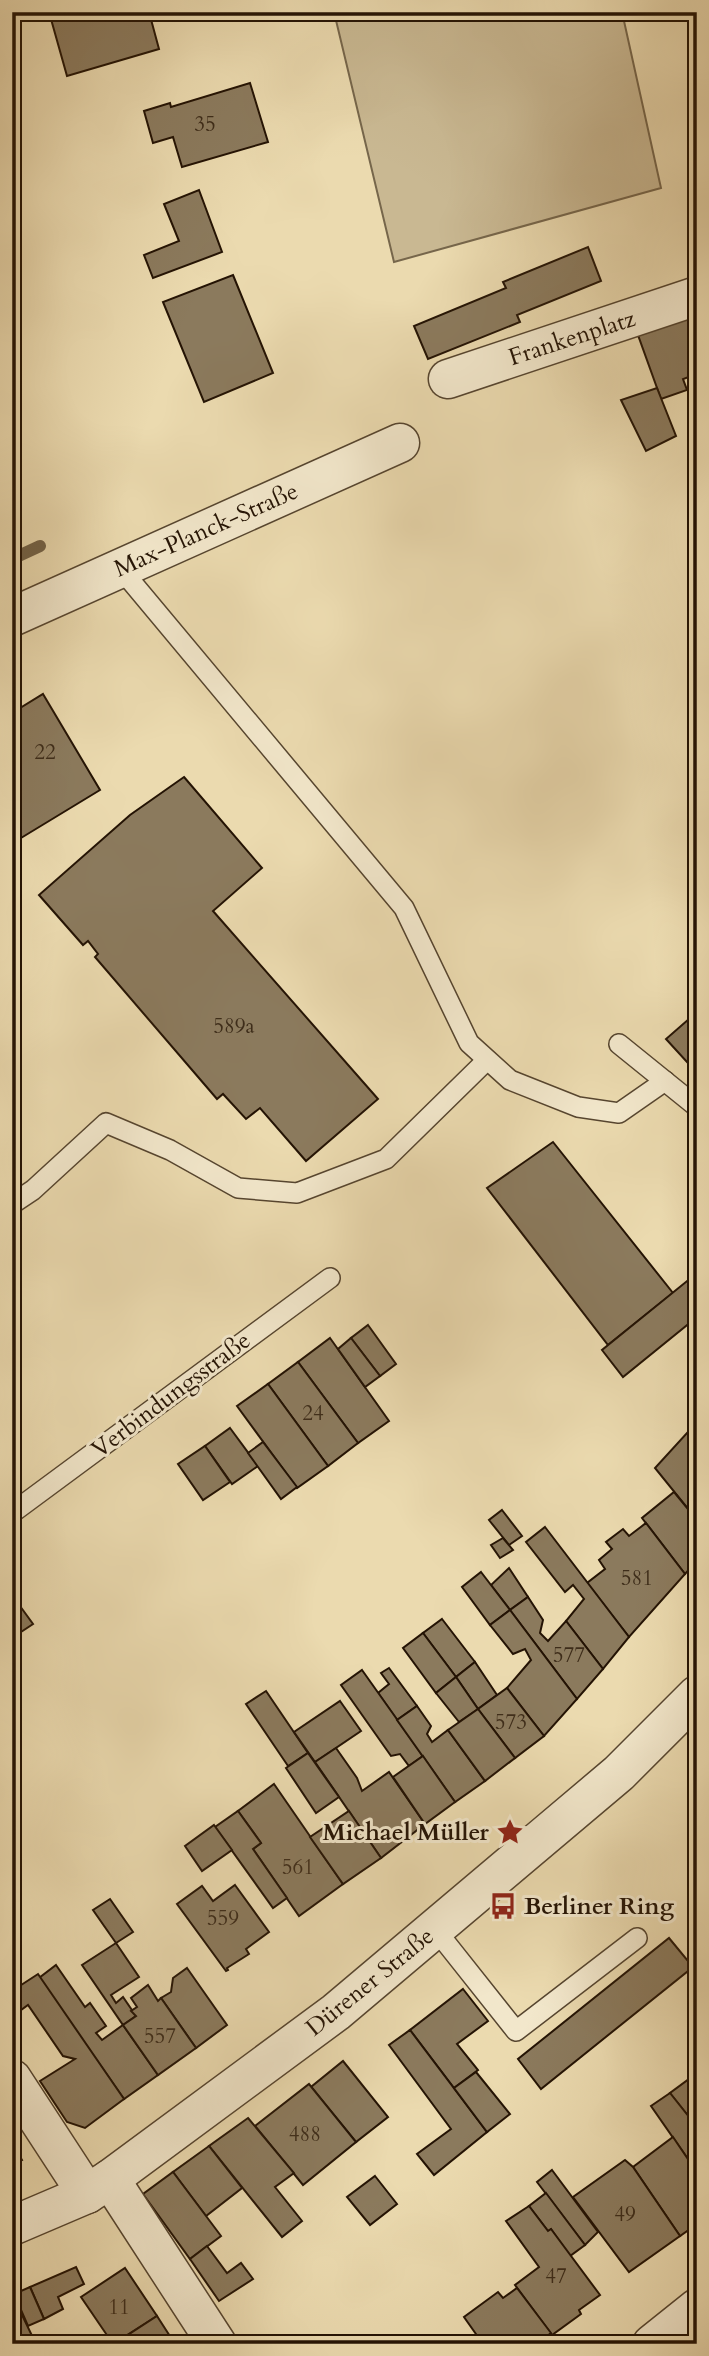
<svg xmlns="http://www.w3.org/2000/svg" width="709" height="2356" font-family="Cardo,serif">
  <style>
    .green { fill: #c9b892; stroke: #76664b; stroke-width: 2 }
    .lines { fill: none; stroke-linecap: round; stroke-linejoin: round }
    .stream { stroke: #736248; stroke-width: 12 }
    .building { fill: #8b7a5d; stroke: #241304; stroke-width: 2 }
    .service-casing { stroke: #56452f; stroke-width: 22 }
    .minor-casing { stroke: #56452f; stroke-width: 41 }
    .tertiary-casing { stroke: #56452f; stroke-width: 41 }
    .service { stroke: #f2e7cb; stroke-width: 19 }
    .minor { stroke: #f2e7cb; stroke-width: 38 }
    .tertiary { stroke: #f2e7cb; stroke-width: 38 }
    .labels { text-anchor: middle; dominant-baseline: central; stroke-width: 6; stroke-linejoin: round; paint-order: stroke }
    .number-label { font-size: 21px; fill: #3e2d1a }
    .street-label { font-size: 24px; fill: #241304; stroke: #f2e7cb }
    .poi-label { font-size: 24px; font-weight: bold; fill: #241304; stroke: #f2e7cb; text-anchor: end }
  </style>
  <rect width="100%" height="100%" fill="#ebdaaf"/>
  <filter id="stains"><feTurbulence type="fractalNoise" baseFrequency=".00286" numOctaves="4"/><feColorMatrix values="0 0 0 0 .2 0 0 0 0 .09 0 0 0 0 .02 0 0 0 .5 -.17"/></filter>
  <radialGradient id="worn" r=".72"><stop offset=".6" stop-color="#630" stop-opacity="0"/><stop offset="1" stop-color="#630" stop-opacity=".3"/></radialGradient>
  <polygon class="green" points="334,12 622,12 661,188 394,262"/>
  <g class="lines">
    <polyline class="stream" points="12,559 40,546"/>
  </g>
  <g class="building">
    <polygon points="49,12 149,12 159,49 67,76"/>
    <polygon points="250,83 268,142 182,167 173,137 153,143 144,111 170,103 171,107"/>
    <polygon points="199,190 222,252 153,278 144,255 179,241 164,204"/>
    <polygon points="588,247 601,281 517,315 520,322 428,359 414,326 506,288 503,282"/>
    <polygon points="233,275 273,373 204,402 163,302"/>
    <polygon points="691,317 697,333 697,374 683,379 687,390 661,399 638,335"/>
    <polygon points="657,388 676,436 646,451 621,400"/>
    <polygon points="43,694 100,790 21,838 12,824 12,713"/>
    <polygon points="184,777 262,868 213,911 378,1099 306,1161 260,1108 246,1119 223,1094 217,1099 95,957 98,954 88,941 83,945 39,895 130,815"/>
    <polygon points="697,1012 697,1073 666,1039"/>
    <polygon points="553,1142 673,1293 608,1345 487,1188"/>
    <polygon points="697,1273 697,1317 623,1377 602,1350"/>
    <polygon points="368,1325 396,1364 380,1376 351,1338"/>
    <polygon points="330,1338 389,1421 358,1443 298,1362"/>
    <polygon points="351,1338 380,1376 365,1387 338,1349"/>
    <polygon points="298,1362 358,1443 328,1466 268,1384"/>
    <polygon points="268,1384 328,1466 297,1488 237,1406"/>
    <polygon points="697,1422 697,1520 655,1468"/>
    <polygon points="230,1428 258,1466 232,1484 205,1446"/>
    <polygon points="263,1442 297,1487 281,1499 248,1453"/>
    <polygon points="205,1446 230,1482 203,1500 178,1464"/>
    <polygon points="674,1492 697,1520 697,1561 685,1574 642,1518"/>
    <polygon points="502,1510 522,1536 509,1545 489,1520"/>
    <polygon points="646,1523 685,1574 629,1637 587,1583 605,1569 599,1560 612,1549 606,1542 623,1529 629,1536"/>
    <polygon points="545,1527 629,1637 603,1669 566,1621 584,1599 573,1585 565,1592 526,1542"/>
    <polygon points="503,1538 513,1550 500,1558 491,1545"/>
    <polygon points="509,1568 528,1597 510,1610 491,1585"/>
    <polygon points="481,1572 510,1610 490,1625 462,1587"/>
    <polygon points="12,1595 33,1624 12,1638"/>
    <polygon points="528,1597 543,1620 540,1633 548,1641 566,1621 603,1669 577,1699 510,1610"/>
    <polygon points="510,1610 577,1699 544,1736 507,1688 531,1660 525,1649 513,1654 490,1625"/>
    <polygon points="442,1619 475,1662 456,1677 423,1633"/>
    <polygon points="423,1633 456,1677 436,1693 403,1648"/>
    <polygon points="475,1662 497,1695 478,1709 456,1677"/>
    <polygon points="389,1668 417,1706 397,1720 378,1693 389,1684 381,1673"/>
    <polygon points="362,1670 423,1756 409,1766 400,1754 391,1756 341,1685"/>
    <polygon points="456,1677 478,1709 459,1722 436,1693"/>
    <polygon points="507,1688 544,1736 515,1758 478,1709"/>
    <polygon points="266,1691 308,1753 288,1766 246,1704"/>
    <polygon points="340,1701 361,1731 315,1762 294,1732"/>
    <polygon points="417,1706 431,1726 427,1734 432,1742 448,1730 485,1781 455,1802 397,1720"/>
    <polygon points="478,1709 515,1758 485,1781 448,1730"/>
    <polygon points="336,1748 357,1778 362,1791 389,1772 425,1824 381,1858 315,1762"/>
    <polygon points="308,1753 339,1797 316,1813 286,1768"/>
    <polygon points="423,1756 455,1802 425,1824 393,1777"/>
    <polygon points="274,1784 343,1884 299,1916 253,1849 261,1843 238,1811"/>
    <polygon points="238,1811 261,1843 253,1849 287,1898 273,1908 215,1827"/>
    <polygon points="349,1811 381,1858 343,1884 310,1837"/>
    <polygon points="214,1825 232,1850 202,1871 185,1846"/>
    <polygon points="235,1885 269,1932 246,1949 249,1954 227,1968 228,1970 226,1971 177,1904 202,1886 213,1901"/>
    <polygon points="110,1899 133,1932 116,1943 93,1910"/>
    <polygon points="669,1938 693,1967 541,2089 518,2059"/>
    <polygon points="116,1943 139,1977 111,1995 116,2003 123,1997 136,2016 123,2025 82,1965"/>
    <polygon points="56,1965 85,2007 90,2003 106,2026 96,2033 102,2040 123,2025 158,2075 124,2099 39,1978"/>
    <polygon points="187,1968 227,2025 196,2048 161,1998 171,1992 173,1978"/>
    <polygon points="38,1974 124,2099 85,2128 67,2122 40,2081 75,2059 63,2056 28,2005 21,2010 12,1996 12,1991"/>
    <polygon points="148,1985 158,2001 161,1998 196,2048 158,2075 123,2025 136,2016 131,2011 137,2007 131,1998"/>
    <polygon points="463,1989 488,2021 457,2044 478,2070 454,2088 410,2030"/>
    <polygon points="410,2030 487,2132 434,2175 417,2154 451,2129 389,2045"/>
    <polygon points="343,2061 388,2117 356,2142 311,2087"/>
    <polygon points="476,2072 510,2114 487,2132 454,2088"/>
    <polygon points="689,2079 697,2089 697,2127 670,2093"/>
    <polygon points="309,2084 356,2142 303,2185 255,2126"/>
    <polygon points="670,2093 697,2127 696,2163 693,2160 690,2162 651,2106"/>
    <polygon points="248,2118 294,2173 275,2187 302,2221 282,2237 209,2146"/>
    <polygon points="673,2137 690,2162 693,2160 697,2164 697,2224 680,2236 633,2167"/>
    <polygon points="12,2142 22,2160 12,2165"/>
    <polygon points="209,2146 242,2188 206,2216 173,2172"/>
    <polygon points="625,2160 633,2167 680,2236 629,2272 573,2197"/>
    <polygon points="552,2170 598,2232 585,2245 537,2182"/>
    <polygon points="173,2172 221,2236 190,2259 143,2194"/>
    <polygon points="375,2176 397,2204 370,2225 347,2197"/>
    <polygon points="546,2193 585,2245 570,2256 551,2229 548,2231 529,2206"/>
    <polygon points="529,2206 548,2231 551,2229 600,2295 579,2310 581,2314 552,2335 515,2285 539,2267 506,2221"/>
    <polygon points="207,2246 227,2273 241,2263 253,2279 219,2301 190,2259"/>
    <polygon points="76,2267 84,2284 58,2297 63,2309 44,2319 30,2287"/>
    <polygon points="125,2268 157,2316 113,2344 81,2297"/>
    <polygon points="30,2287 44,2319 28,2326 14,2294"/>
    <polygon points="517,2288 551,2333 537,2344 483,2344 464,2317 498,2292 503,2298"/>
    <polygon points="12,2294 35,2342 30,2344 12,2344"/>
    <polygon points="157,2316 175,2344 114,2344"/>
  </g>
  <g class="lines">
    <defs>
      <g id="service">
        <polyline points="120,568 404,908 469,1043 510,1080 578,1107 619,1113 665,1081"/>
        <polyline points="619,1044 697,1107"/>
        <polyline points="12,1204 33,1190 106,1123 170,1150 238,1188 297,1193 386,1159 487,1060"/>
        <polyline points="12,1513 330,1278"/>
        <polyline points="435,1929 516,2031 637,1938"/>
      </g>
      <g id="minor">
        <polyline points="448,379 697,296"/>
        <polyline points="12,617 400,443"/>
        <polyline points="12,2079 87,2194"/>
        <polyline points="110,2179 217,2344"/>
        <polyline points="652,2344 697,2308"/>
      </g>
      <polyline id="tertiary" points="12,2226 87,2194 110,2179 336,2012 619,1773 697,1695"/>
    </defs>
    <use href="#service" class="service-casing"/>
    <use href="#minor" class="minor-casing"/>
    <use href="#tertiary" class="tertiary-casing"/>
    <use href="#service" class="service"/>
    <use href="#minor" class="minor"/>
    <use href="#tertiary" class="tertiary"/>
  </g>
  <defs>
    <symbol id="sight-bare" viewBox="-9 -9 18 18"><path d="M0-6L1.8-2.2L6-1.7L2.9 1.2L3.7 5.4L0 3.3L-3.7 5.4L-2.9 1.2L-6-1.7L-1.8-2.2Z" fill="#8f2418" stroke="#f2e7cb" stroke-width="2.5" paint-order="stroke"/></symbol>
    <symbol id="bus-bare" viewBox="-9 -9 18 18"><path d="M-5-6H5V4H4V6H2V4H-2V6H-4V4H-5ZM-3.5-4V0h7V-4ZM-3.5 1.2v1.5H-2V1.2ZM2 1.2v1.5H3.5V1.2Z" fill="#8f2418" stroke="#f2e7cb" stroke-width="2.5" paint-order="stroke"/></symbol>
  </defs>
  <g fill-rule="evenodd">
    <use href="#sight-bare" x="491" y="1813" width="38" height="38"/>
    <use href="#bus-bare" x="484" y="1887" width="38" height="38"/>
  </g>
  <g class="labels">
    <g class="number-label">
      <text x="205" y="124">35</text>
      <text x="45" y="752">22</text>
      <text x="234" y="1026">589a</text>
      <text x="313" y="1413">24</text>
      <text x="637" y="1578">581</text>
      <text x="569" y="1655">577</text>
      <text x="511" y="1722">573</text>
      <text x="298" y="1867">561</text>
      <text x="223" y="1918">559</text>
      <text x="160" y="2036">557</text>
      <text x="305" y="2134">488</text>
      <text x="625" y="2214">49</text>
      <text x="556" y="2276">47</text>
      <text x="119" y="2307">11</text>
    </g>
    <g class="street-label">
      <text transform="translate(572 338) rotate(-18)">Frankenplatz</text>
      <text transform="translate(206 530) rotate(-24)">Max-Planck-Straße</text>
      <text transform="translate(171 1395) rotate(-37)">Verbindungsstraße</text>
      <text transform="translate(370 1982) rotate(-39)">Dürener Straße</text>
    </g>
    <g class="poi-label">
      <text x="489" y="1832">Michael Müller</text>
      <text x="524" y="1906" text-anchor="start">Berliner Ring</text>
    </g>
  </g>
  <rect width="709" height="2356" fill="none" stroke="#ebdaaf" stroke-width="42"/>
  <rect x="14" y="14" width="681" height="2328" fill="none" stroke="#241304" stroke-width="3.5"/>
  <rect x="21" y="21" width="667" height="2314" fill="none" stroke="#241304" stroke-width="2"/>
  <rect width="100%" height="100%" filter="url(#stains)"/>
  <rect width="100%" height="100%" fill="url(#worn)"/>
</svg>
